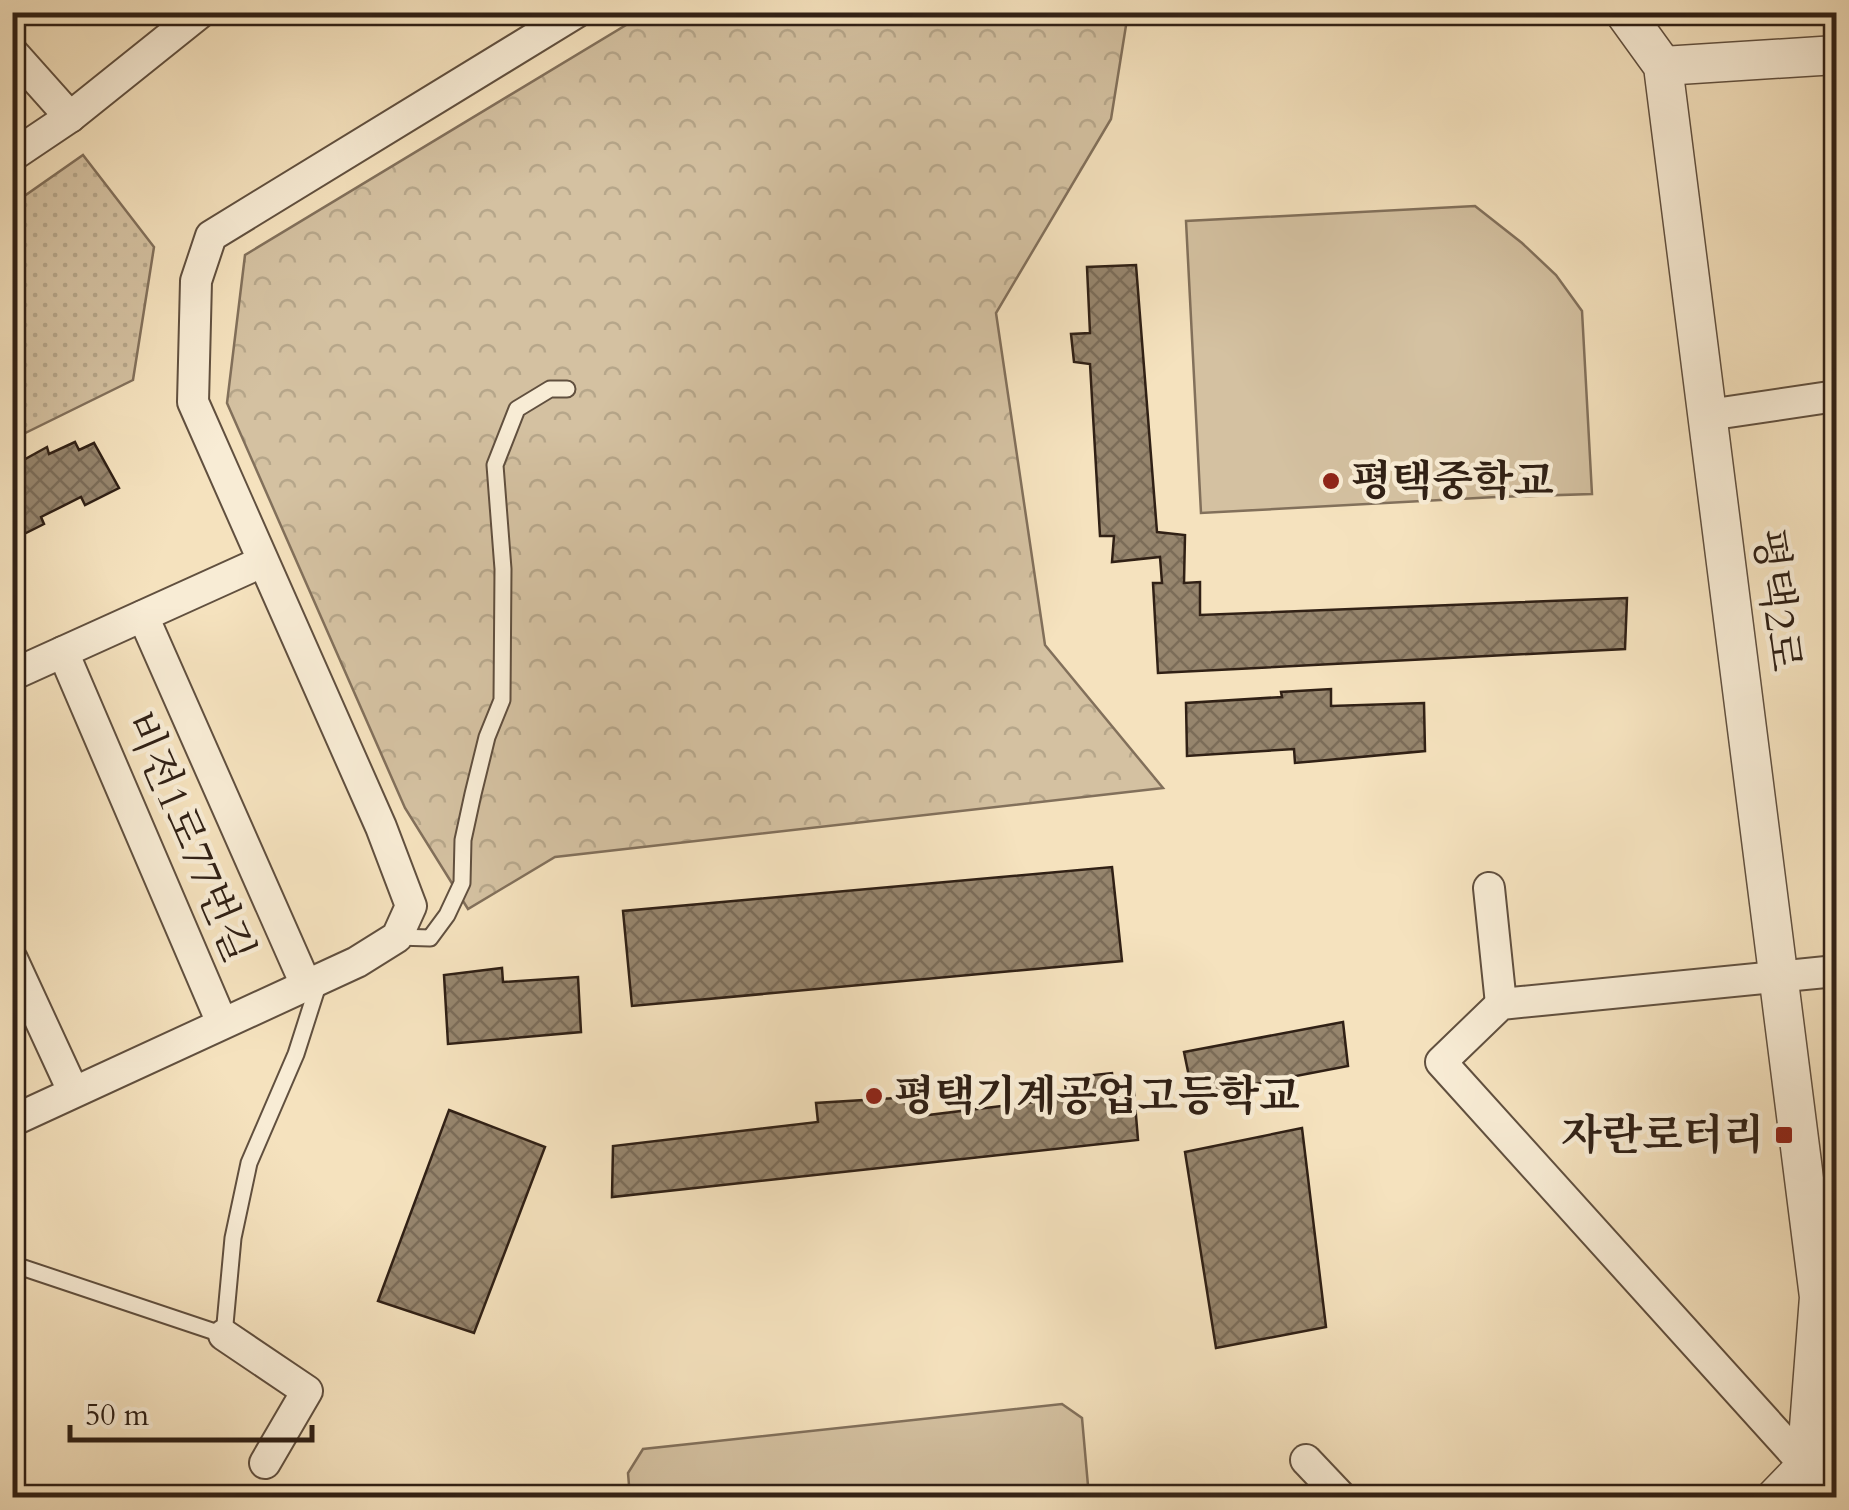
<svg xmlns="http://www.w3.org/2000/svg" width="1849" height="1510" font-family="Cardo,'Noto Serif KR',serif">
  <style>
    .forest { fill: url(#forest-crowns); stroke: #82705b; stroke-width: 2.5 }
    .park { fill: url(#park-dots); stroke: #82705b; stroke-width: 2.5 }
    .pitch { fill: #d4c1a1; stroke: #82705b; stroke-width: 2.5 }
    .building { fill: url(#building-cross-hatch); stroke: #302015; stroke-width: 2.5 }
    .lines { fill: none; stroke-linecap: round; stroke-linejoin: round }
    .service-casing { stroke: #61503f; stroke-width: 19 }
    .minor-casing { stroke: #61503f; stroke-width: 34 }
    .tertiary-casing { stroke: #61503f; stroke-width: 41 }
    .service { stroke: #f8ecd5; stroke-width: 15 }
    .minor { stroke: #f8ecd5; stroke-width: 30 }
    .tertiary { stroke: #f8ecd5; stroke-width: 38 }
    .poi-dot { fill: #8f2418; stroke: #f8ecd5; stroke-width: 4 }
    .labels { text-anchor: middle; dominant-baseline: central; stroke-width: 9; stroke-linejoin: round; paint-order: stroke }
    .poi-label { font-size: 42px; font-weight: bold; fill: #302015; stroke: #f8ecd5; text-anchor: start }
    .street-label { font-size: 42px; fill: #302015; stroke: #f8ecd5 }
  </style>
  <defs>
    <pattern id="forest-crowns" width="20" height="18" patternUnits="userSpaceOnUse" patternTransform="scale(2.5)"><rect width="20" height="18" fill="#d4c1a1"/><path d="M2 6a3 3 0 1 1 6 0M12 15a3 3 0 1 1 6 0" fill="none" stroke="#b6a68a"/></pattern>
    <pattern id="park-dots" width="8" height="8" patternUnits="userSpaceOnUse" patternTransform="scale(2.5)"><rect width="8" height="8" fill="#d4c1a1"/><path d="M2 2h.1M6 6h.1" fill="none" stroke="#b6a68a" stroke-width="1.8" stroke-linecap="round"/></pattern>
    <pattern id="building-cross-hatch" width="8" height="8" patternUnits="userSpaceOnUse" patternTransform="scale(2.5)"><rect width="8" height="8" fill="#96856d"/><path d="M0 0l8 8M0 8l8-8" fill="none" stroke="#7b6c58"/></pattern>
  </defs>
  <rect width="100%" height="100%" fill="#f5e2be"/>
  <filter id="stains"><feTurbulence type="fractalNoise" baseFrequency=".002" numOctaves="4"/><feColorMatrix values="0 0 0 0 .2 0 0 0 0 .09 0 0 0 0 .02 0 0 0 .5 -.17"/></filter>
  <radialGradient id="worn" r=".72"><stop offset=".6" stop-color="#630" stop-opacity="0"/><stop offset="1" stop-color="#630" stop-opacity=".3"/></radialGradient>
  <polygon class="forest" points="646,13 1128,13 1111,119 996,313 1045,645 1163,788 555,857 468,909 405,808 227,403 245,255"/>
  <polygon class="park" points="83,155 154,247 133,380 13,439 13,204"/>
  <g class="pitch">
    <polygon points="1475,206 1522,243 1556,275 1582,311 1592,494 1496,497 1201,513 1186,221"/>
    <polygon points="1062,1404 1082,1418 1089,1497 630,1497 628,1473 643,1449"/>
  </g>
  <g class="building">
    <polygon points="1136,265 1157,532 1185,535 1184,583 1200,582 1200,615 1627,598 1625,649 1158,673 1153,583 1162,583 1160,557 1112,562 1114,536 1100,536 1090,364 1074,362 1071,334 1090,333 1087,267"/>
    <polygon points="75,442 79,450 94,443 119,488 85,505 81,497 41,517 44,524 12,540 12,472 23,467 20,462 47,447 49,454"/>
    <polygon points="1331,689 1331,706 1424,703 1425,751 1295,763 1294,749 1187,756 1186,703 1282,697 1281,692"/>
    <polygon points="1112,867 1122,961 632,1006 623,911"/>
    <polygon points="502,968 503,982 578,977 581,1032 448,1044 444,975"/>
    <polygon points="1343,1022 1348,1066 1193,1096 1184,1052"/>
    <polygon points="1112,1073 1115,1095 1134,1091 1138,1140 612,1197 613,1146 818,1122 816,1103 928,1096 928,1115 1066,1098 1065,1078"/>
    <polygon points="449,1110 545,1147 474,1333 378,1301"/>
    <polygon points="1302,1128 1326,1327 1216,1348 1185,1152"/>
  </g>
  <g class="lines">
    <defs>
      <g id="service">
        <polyline points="397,937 430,938 447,915 462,883 463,840 473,794 487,737 502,700 503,569 495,465 517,409 550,389 567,389"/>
        <polyline points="12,1264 224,1335 233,1238 249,1163 296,1054 319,982"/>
      </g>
      <g id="minor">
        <polyline points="12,52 70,117"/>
        <polyline points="12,156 70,117 201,12"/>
        <polyline points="1708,415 1836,396"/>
        <polyline points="143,616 306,985"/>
        <polyline points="63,652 222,1023"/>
        <polyline points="12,675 262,562"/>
        <polyline points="1489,888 1501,1004"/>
        <polyline points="12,959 73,1091"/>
        <polyline points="12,1121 357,962 397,937 411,906 381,827 193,402 196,281 211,236 577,12"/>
        <polyline points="224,1335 307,1391 265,1463"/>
        <polyline points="1306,1460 1342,1498"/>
        <polyline points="1806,1466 1441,1062 1501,1004 1836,971"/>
      </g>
      <g id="tertiary">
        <polyline points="1624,12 1663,66 1819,1297 1806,1466 1836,1498"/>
        <polyline points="1663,66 1836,55"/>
        <polyline points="1775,1498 1836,1435"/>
      </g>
    </defs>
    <use href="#service" class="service-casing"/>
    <use href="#minor" class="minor-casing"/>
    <use href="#tertiary" class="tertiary-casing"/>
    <use href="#service" class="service"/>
    <use href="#minor" class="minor"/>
    <use href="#tertiary" class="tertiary"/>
  </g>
  <g class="poi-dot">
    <circle cx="1331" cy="481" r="10"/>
    <circle cx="874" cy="1096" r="10"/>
    <rect x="1774" y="1125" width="20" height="20" rx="5"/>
  </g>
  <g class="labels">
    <g class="poi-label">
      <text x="1351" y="481">평택중학교</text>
      <text x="894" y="1096">평택기계공업고등학교</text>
      <text x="1764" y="1135" text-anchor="end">자란로터리</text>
    </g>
    <g class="street-label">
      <text transform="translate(1777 600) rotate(83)">평택2로</text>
      <text transform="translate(189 837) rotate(67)">비전1로77번길</text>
    </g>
  </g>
  <rect width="1849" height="1510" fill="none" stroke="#f5e2be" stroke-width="50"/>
  <rect x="15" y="15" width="1819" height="1480" fill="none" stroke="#302015" stroke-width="5"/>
  <rect x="25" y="25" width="1799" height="1460" fill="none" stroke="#302015" stroke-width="2.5"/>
  <path d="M70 1425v15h242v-15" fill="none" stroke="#302015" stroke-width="5"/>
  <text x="85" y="1425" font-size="30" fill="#302015" stroke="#f8ecd5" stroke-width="8" paint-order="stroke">50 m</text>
  <rect width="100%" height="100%" filter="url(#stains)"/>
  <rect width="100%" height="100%" fill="url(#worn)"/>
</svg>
